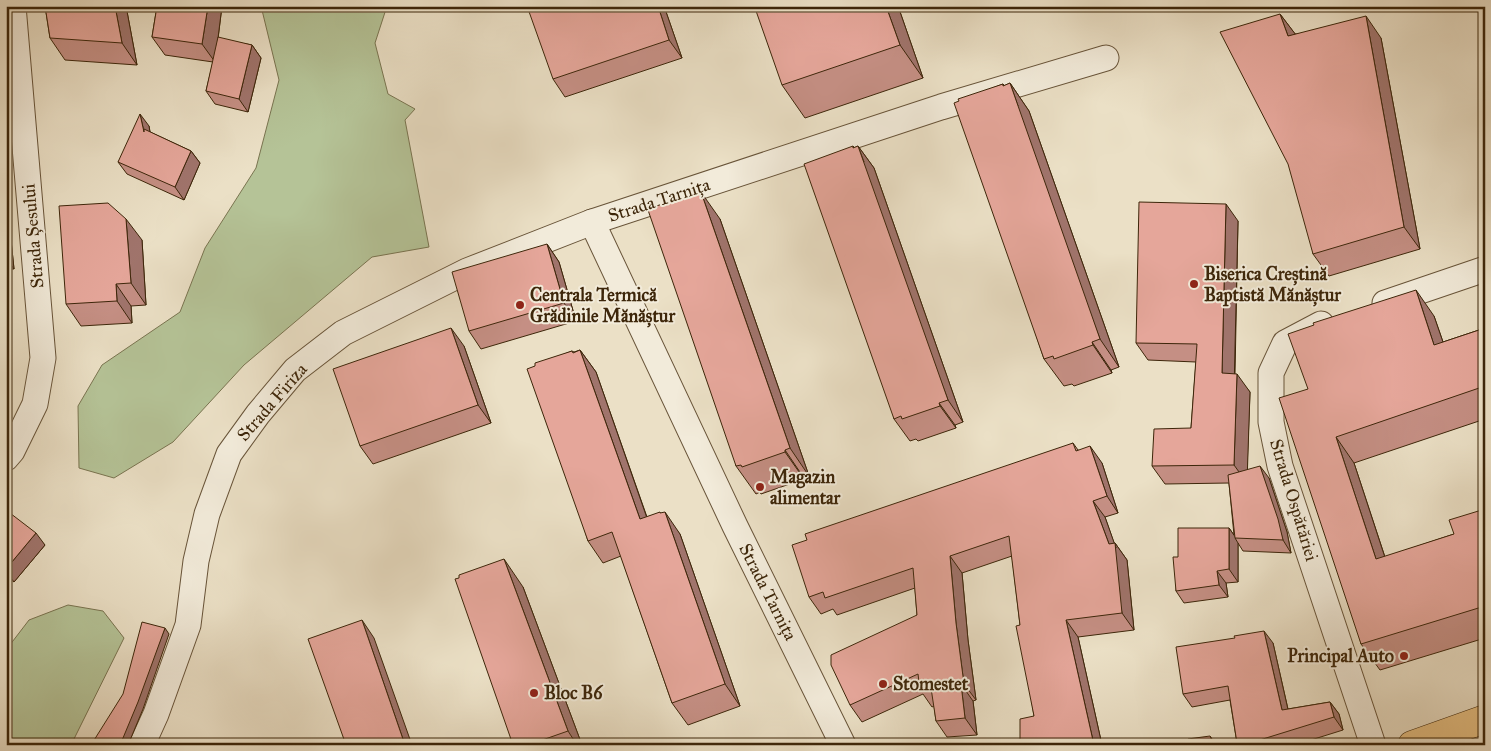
<svg xmlns="http://www.w3.org/2000/svg" width="1491" height="751" font-family="'IM FELL Great Primer',serif">
  <style>
    .green { fill: #b5c397; stroke: #797450 }
    .lines { fill: none; stroke-linecap: round; stroke-linejoin: round }
    .street-casing { stroke: #685439; stroke-width: 27 }
    .primary-casing { stroke: #3d260a; stroke-width: 29 }
    .street { stroke: #f2ebda; stroke-width: 25 }
    .primary { stroke: #e6c083; stroke-width: 28 }
    .wall { fill: #c58f84; stroke: #3d260a }
    .shaded-wall { fill: #a0746c; stroke: #3d260a }
    .building { fill: #e5a69a; stroke: #3d260a }
    .poi-dot { fill: #8f2418; stroke: #f2ebda; stroke-width: 2 }
    .labels { text-anchor: middle; dominant-baseline: central; stroke-width: 4; stroke-linejoin: round; paint-order: stroke }
    .street-label { font-size: 18px; fill: #3d260a; stroke: #f2ebda }
    .poi-label { font-size: 18px; font-weight: bold; fill: #3d260a; stroke: #f2ebda; text-anchor: start }
  </style>
  <rect width="100%" height="100%" fill="#ebe0c6"/>
  <filter id="stains"><feTurbulence type="fractalNoise" baseFrequency=".004" numOctaves="4"/><feColorMatrix values="0 0 0 0 .2 0 0 0 0 .09 0 0 0 0 .02 0 0 0 .5 -.17"/></filter>
  <radialGradient id="worn" r=".72"><stop offset=".6" stop-color="#630" stop-opacity="0"/><stop offset="1" stop-color="#630" stop-opacity=".3"/></radialGradient>
  <g class="green">
    <polygon points="261,6 387,6 375,43 388,94 415,109 405,120 429,247 372,257 244,365 173,442 114,478 79,468 78,406 102,365 180,312 205,248 256,168 279,80"/>
    <polygon points="68,605 103,611 124,638 71,745 6,745 6,650 29,620"/>
  </g>
  <g class="lines">
    <defs>
      <g id="street">
        <polyline points="1385,303 1485,269"/>
        <polyline points="1321,324 1285,343 1271,373 1271,422 1280,466 1373,745"/>
        <polyline points="6,458 12,451 35,404 43,358 13,6"/>
        <polyline points="142,745 156,714 188,625 196,561 207,514 229,454 258,414 295,370 343,333 467,271 592,222"/>
        <polyline points="843,745 735,526 592,222 941,107 1106,58"/>
      </g>
      <polyline id="primary" points="1412,745 1485,719"/>
    </defs>
    <use href="#street" class="street-casing"/>
    <use href="#primary" class="primary-casing"/>
    <use href="#street" class="street"/>
    <use href="#primary" class="primary"/>
  </g>
  <g class="wall">
    <polygon points="45,6 126,6 137,65 65,60 50,38"/>
    <polygon points="157,6 222,6 218,39 252,45 261,58 248,112 215,104 206,91 213,62 165,55 152,37"/>
    <polygon points="664,6 682,58 565,97 553,79"/>
    <polygon points="898,6 923,78 805,118 782,85"/>
    <polygon points="1280,14 1295,34 1381,38 1420,249 1329,276 1313,254"/>
    <polygon points="1010,83 1029,111 1119,367 1111,370 1112,373 1074,386 1072,384 1064,386 1044,359 959,101 1003,84 1004,86"/>
    <polygon points="149,126 150,132 191,151 200,163 184,200 127,174 118,162"/>
    <polygon points="853,146 854,148 858,146 874,168 963,422 955,425 956,428 918,441 916,439 910,441 894,419"/>
    <polygon points="6,192 14,269 6,269"/>
    <polygon points="720,219 809,476 804,478 804,479 761,494 760,492 756,494 736,466"/>
    <polygon points="1238,221 1235,374 1250,392 1247,470 1269,478 1287,532 1291,553 1243,551 1238,543 1238,582 1226,583 1228,597 1184,603 1176,591 1178,557 1229,528 1234,535 1229,483 1165,484 1152,466 1191,428 1196,362 1148,360 1136,343"/>
    <polygon points="142,240 146,305 131,306 132,323 81,326 66,304"/>
    <polygon points="547,244 559,262 576,321 481,349 469,331"/>
    <polygon points="1434,316 1443,342 1485,328 1485,419 1354,463 1385,557 1454,534 1485,509 1485,638 1380,670 1361,644 1308,389"/>
    <polygon points="464,346 491,423 373,464 360,446"/>
    <polygon points="580,350 596,372 647,517 661,513 680,534 740,706 688,725 672,703 621,556 603,563 588,541 535,366 572,351 574,352"/>
    <polygon points="1073,443 1078,450 1102,463 1118,513 1105,517 1114,543 1115,543 1127,560 1134,630 1078,637 1102,745 1020,745 1034,716 1020,625 1012,556 962,573 968,640 976,700 973,701 977,735 947,737 936,721 934,706 932,707 923,694 862,722 850,705 917,615 915,588 837,615 833,609 821,614 809,597"/>
    <polygon points="6,510 45,545 14,582 6,576"/>
    <polygon points="523,587 582,745 513,745"/>
    <polygon points="1273,643 1288,709 1330,702 1339,714 1343,730 1295,745 1232,745 1237,743 1230,700 1192,707 1183,694"/>
  </g>
  <g class="shaded-wall">
    <polygon points="115,6 126,6 137,65 122,43"/>
    <polygon points="208,6 222,6 215,62 202,44"/>
    <polygon points="658,6 664,6 682,58 669,40"/>
    <polygon points="886,6 898,6 923,78 900,45"/>
    <polygon points="1280,14 1296,35 1288,36"/>
    <polygon points="1366,16 1381,38 1420,249 1404,227"/>
    <polygon points="252,45 261,58 248,112 239,99"/>
    <polygon points="1010,83 1029,111 1119,367 1100,339 1003,86 1003,84 1018,106"/>
    <polygon points="140,114 149,126 152,144 144,132"/>
    <polygon points="853,146 864,162 858,146 874,168 963,422 948,400"/>
    <polygon points="191,151 200,163 184,200 175,187"/>
    <polygon points="6,192 14,269 6,258"/>
    <polygon points="701,192 720,219 809,476 790,448"/>
    <polygon points="1226,204 1238,221 1234,391 1222,373"/>
    <polygon points="126,219 142,240 146,305 131,283"/>
    <polygon points="547,244 559,262 576,321 564,303"/>
    <polygon points="116,284 131,306 132,323 117,301"/>
    <polygon points="1416,290 1434,316 1453,371 1434,345"/>
    <polygon points="451,328 464,346 491,423 478,405"/>
    <polygon points="1092,342 1111,370 1112,373 1093,345"/>
    <polygon points="580,350 596,372 655,541 640,519"/>
    <polygon points="1237,374 1250,392 1247,483 1234,465"/>
    <polygon points="6,385 8,405 6,402"/>
    <polygon points="939,403 955,425 956,428 940,406"/>
    <polygon points="1336,437 1354,463 1394,585 1376,559"/>
    <polygon points="1090,446 1102,463 1118,513 1107,496"/>
    <polygon points="785,450 804,478 804,479 785,452"/>
    <polygon points="1260,466 1269,478 1287,532 1291,553 1283,540"/>
    <polygon points="1093,501 1105,517 1116,548 1115,543 1127,560 1134,630 1122,613 1109,544"/>
    <polygon points="665,512 680,534 740,706 725,684"/>
    <polygon points="1229,528 1236,538 1235,538 1238,543 1238,582 1229,569"/>
    <polygon points="36,533 45,545 14,582 6,571 6,569"/>
    <polygon points="950,556 962,573 968,640 976,700 964,684 956,623"/>
    <polygon points="504,559 523,587 582,745 577,745 568,731"/>
    <polygon points="1217,571 1226,583 1228,597 1219,585"/>
    <polygon points="362,620 374,638 412,745 405,745"/>
    <polygon points="1066,620 1078,637 1102,745 1094,745"/>
    <polygon points="165,628 169,634 143,709 128,745 119,745"/>
    <polygon points="1264,631 1273,643 1291,723 1282,710"/>
    <polygon points="961,684 973,701 977,735 965,718"/>
    <polygon points="1330,702 1339,714 1343,730 1334,717"/>
    <polygon points="1210,736 1216,745 1214,745"/>
  </g>
  <g class="building">
    <polygon points="45,6 115,6 122,43 50,38"/>
    <polygon points="157,6 208,6 202,44 152,37"/>
    <polygon points="527,6 658,6 669,40 553,79"/>
    <polygon points="759,6 886,6 900,45 782,85 755,8"/>
    <polygon points="1280,14 1288,36 1366,16 1404,227 1313,254 1288,164 1220,32"/>
    <polygon points="218,37 252,45 239,99 206,91"/>
    <polygon points="1010,83 1100,339 1092,342 1093,345 1054,359 1053,356 1044,359 954,103 959,101 958,99 1003,84 1003,86"/>
    <polygon points="140,114 144,132 144,129 191,151 175,187 118,162"/>
    <polygon points="853,146 853,148 858,146 948,400 939,403 940,406 902,419 901,416 894,419 804,164"/>
    <polygon points="701,192 790,448 785,450 785,452 742,467 741,465 736,466 648,210 653,208 653,207"/>
    <polygon points="1139,202 1226,204 1222,373 1237,374 1234,465 1152,466 1154,429 1191,428 1197,344 1136,343"/>
    <polygon points="108,203 126,219 131,283 116,284 117,301 66,304 59,206"/>
    <polygon points="547,244 564,303 469,331 452,272"/>
    <polygon points="1416,290 1434,345 1485,328 1485,386 1336,437 1376,559 1454,534 1449,520 1485,509 1485,606 1361,644 1279,398 1308,389 1288,334 1314,325 1313,323"/>
    <polygon points="451,328 478,405 360,446 333,369"/>
    <polygon points="580,350 640,519 660,512 660,513 665,512 725,684 672,703 612,532 588,541 527,369 535,366 535,363 572,351 573,353"/>
    <polygon points="1073,443 1076,451 1090,446 1107,496 1093,501 1109,544 1115,543 1122,613 1066,620 1094,745 1020,745 1020,719 1034,716 1016,626 1020,625 1009,536 950,556 956,623 964,684 961,684 965,718 936,721 931,688 920,690 918,674 850,705 831,665 831,655 917,615 913,568 825,598 823,592 809,597 792,545 807,540 805,534"/>
    <polygon points="1260,466 1278,519 1283,540 1235,538 1228,475"/>
    <polygon points="6,510 36,533 6,569"/>
    <polygon points="1178,528 1229,528 1229,569 1217,571 1219,585 1176,591 1173,557 1178,557"/>
    <polygon points="504,559 568,731 528,745 513,745 455,579 459,578 459,575"/>
    <polygon points="362,620 405,745 346,745 308,639"/>
    <polygon points="142,622 165,628 138,702 123,738 119,745 91,745 123,694"/>
    <polygon points="1264,631 1282,710 1330,702 1334,717 1250,743 1248,740 1237,743 1228,686 1183,694 1176,647 1235,638 1234,636"/>
    <polygon points="1210,736 1214,745 1189,745 1188,739"/>
    <polygon points="1248,740 1250,745 1232,745"/>
  </g>
  <g class="poi-dot">
    <circle cx="1194" cy="284" r="5"/>
    <circle cx="520" cy="305" r="5"/>
    <circle cx="760" cy="487" r="5"/>
    <circle cx="1404" cy="656" r="5"/>
    <circle cx="883" cy="684" r="5"/>
    <circle cx="534" cy="693" r="5"/>
  </g>
  <g class="labels">
    <g class="street-label">
      <text transform="translate(659 200) rotate(-18)">Strada Tarnița</text>
      <text transform="translate(33 236) rotate(-95)">Strada Șesului</text>
      <text transform="translate(272 402) rotate(-49)">Strada Firiza</text>
      <text transform="translate(1294 500) rotate(73)">Strada Ospătăriei</text>
      <text transform="translate(768 592) rotate(63)">Strada Tarnița</text>
    </g>
    <g class="poi-label">
      <text x="1204" y="274">Biserica Creștină<tspan x="1204" dy="21">Baptistă Mănăștur</tspan></text>
      <text x="530" y="295">Centrala Termică<tspan x="530" dy="21">Grădinile Mănăștur</tspan></text>
      <text x="770" y="477">Magazin<tspan x="770" dy="21">alimentar</tspan></text>
      <text x="1394" y="656" text-anchor="end">Principal Auto</text>
      <text x="893" y="684">Stomestet</text>
      <text x="544" y="693">Bloc B6</text>
    </g>
  </g>
  <rect width="1491" height="751" fill="none" stroke="#ebe0c6" stroke-width="25"/>
  <rect x="8" y="8" width="1476" height="736" fill="none" stroke="#3d260a" stroke-width="2.5"/>
  <rect x="12" y="12" width="1466" height="726" fill="none" stroke="#3d260a"/>
  <rect width="100%" height="100%" filter="url(#stains)"/>
  <rect width="100%" height="100%" fill="url(#worn)"/>
</svg>
